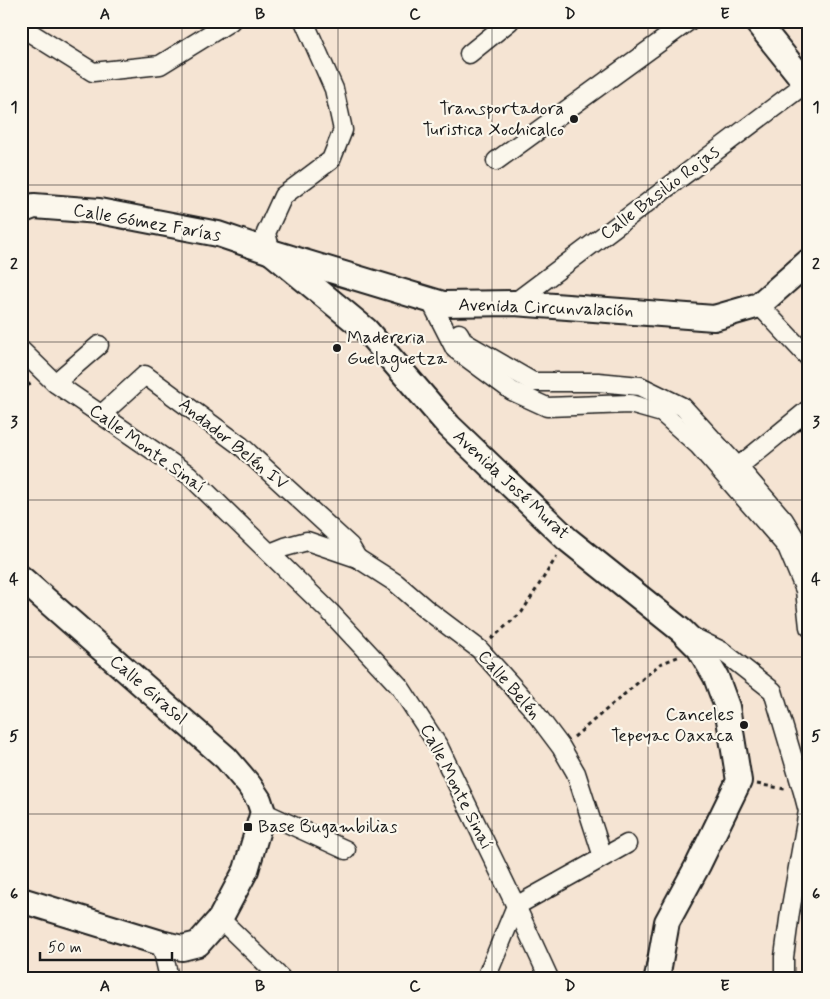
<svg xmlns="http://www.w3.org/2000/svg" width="830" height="999" font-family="Mynerve,sans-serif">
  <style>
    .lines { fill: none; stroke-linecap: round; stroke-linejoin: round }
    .street-casing { stroke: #1c1c1c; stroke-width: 21 }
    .secondary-casing { stroke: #1c1c1c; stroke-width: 28 }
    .path { stroke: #1c1c1c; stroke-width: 3; stroke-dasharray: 4 4; stroke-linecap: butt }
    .street { stroke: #fbf7ec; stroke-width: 18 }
    .secondary { stroke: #fbf7ec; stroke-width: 24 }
    .grid { fill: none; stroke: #1c1c1c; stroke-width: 1; stroke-opacity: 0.55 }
    .poi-dot { fill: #1c1c1c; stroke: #fbf7ec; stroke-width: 2 }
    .labels { text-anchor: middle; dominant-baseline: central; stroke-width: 4.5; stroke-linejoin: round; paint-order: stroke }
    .poi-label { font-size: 18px; fill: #1c1c1c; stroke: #fbf7ec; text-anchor: end }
    .street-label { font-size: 18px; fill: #1c1c1c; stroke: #fbf7ec }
    .neatline { fill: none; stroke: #1c1c1c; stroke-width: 2 }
    .grid-label { font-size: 16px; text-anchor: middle; font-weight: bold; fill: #1c1c1c }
  </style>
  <rect width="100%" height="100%" fill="#f5e4d3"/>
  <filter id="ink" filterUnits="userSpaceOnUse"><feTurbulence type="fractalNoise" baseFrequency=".02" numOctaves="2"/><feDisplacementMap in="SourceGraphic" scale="10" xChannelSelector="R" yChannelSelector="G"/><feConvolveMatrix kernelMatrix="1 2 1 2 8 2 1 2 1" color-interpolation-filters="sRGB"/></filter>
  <g filter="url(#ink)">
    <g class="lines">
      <defs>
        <g id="street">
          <polyline points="21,27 93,72 160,65 231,21"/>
          <polyline points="469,54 510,21"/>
          <polyline points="496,161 689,21"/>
          <polyline points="271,252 266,233 283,196 331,160 343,130 334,89 304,21"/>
          <polyline points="430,300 455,349 512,391 547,407 630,404 662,413 699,446 787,547 805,590 809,627"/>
          <polyline points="514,303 809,81"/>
          <polyline points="759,305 809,358"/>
          <polyline points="459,333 464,342 533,382 598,382 640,386 683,407 738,467 784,520 809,561"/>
          <polyline points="21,350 55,383 189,475 331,613 400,687 439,747 516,906 549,978"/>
          <polyline points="55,383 99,345"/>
          <polyline points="102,414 145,375 241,446 350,546 357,558"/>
          <polyline points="738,467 809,409"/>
          <polyline points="270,553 285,547 307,541 357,558 396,583 426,609 479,649 531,707 561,747 576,773 603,857"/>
          <polyline points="691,636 722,651 773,691 803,792 808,811 790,912 784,957 784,978"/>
          <polyline points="263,812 346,850"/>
          <polyline points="220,919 281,978"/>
          <polyline points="161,943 169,978"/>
          <polyline points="486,978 516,906 627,844"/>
        </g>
        <g id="secondary">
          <polyline points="756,21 809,87"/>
          <polyline points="21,211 34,206 99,211 218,234 271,252 443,304 514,303 714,318 759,305 809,261"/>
          <polyline points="271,252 366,330 449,426 567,539 682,631 699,648 716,677 727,707 739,781 698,865 667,922 657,978"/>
          <polyline points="21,578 226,758 249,785 259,800 263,812 246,870 220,919 198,944 182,948 161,943 21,900"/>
        </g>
      </defs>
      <use href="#street" class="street-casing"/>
      <use href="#secondary" class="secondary-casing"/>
      <g class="path">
        <polyline points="21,391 31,383"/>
        <polyline points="491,639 522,612 557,556"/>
        <polyline points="574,737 660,664 680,656"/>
        <polyline points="757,784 785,789"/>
        <polyline points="21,857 23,881"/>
      </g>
      <use href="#street" class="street"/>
      <use href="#secondary" class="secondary"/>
    </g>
  </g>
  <path class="grid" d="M182 21V978M338 21V978M492 21V978M648 21V978M21 185H809M21 342H809M21 500H809M21 657H809M21 814H809"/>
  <g class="poi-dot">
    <circle cx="574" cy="119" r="5"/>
    <circle cx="337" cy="348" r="5"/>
    <circle cx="744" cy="725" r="5"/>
    <rect x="243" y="822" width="10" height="10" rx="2.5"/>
  </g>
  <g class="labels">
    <g class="poi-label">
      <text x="564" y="109">Transportadora<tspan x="564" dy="21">Turistica Xochicalco</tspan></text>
      <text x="347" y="338" text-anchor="start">Madereria<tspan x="347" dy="21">Guelaguetza</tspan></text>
      <text x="734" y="715">Canceles<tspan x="734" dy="21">Tepeyac Oaxaca</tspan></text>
      <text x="258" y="827" text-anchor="start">Base Bugambilias</text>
    </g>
    <g class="street-label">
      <text transform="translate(660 193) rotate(-37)">Calle Basilio Rojas</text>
      <text transform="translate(147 223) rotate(10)">Calle Gómez Farías</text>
      <text transform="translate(546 308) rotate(2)">Avenida Circunvalación</text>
      <text transform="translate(233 444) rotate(39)">Andador Belén IV</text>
      <text transform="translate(147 449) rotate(36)">Calle Monte Sinaí</text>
      <text transform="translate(511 485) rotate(43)">Avenida José Murat</text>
      <text transform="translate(509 685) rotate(49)">Calle Belén</text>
      <text transform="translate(148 690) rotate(41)">Calle Girasol</text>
      <text transform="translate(456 787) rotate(63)">Calle Monte Sinaí</text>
    </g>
  </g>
  <rect width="830" height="999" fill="none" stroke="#fbf7ec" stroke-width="55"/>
  <path d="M40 952v8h132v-8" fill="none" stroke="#1c1c1c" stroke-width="2.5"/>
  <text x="48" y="952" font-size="15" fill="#1c1c1c" stroke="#fbf7ec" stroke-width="4" paint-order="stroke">50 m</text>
  <rect x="28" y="28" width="774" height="944" class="neatline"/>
  <g class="grid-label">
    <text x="105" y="19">A</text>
    <text x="260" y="19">B</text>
    <text x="415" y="19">C</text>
    <text x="570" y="19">D</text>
    <text x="725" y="19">E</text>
    <text x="14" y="112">1</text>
    <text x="816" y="112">1</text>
    <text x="14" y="269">2</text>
    <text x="816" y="269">2</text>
    <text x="14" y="427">3</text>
    <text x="816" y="427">3</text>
    <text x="14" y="584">4</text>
    <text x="816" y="584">4</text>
    <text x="14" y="741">5</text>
    <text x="816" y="741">5</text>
    <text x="14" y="899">6</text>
    <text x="816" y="899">6</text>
    <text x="105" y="991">A</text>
    <text x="260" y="991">B</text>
    <text x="415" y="991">C</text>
    <text x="570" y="991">D</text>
    <text x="725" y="991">E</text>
  </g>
</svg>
